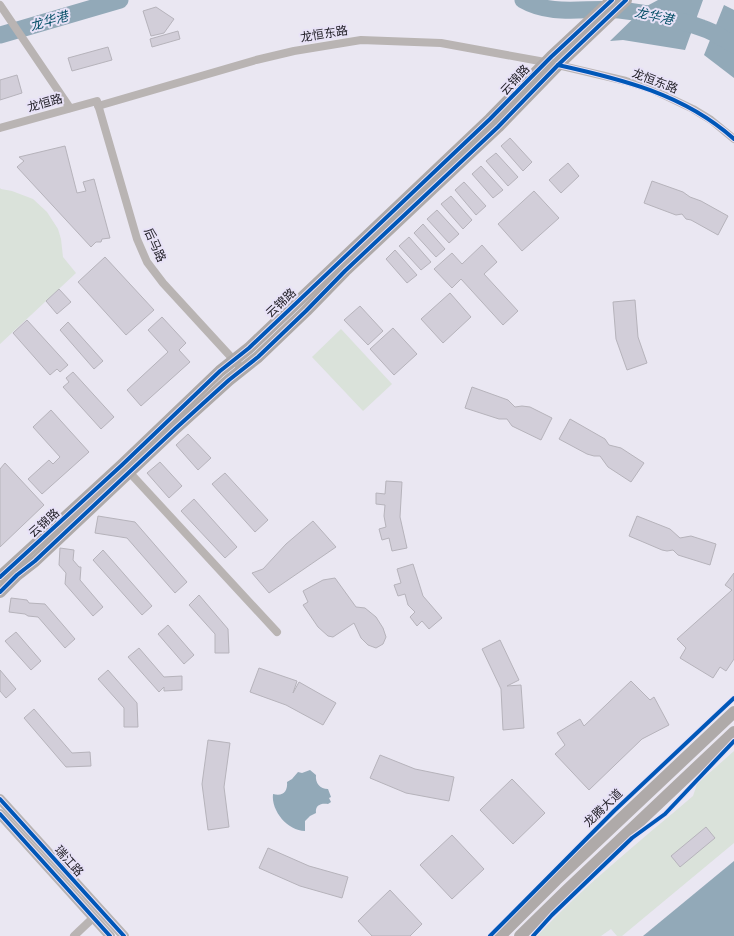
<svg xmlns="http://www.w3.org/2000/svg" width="734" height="936" font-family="Arial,'Noto Sans SC',sans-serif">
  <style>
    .green { fill: #dae2da }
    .water { fill: #92a9b8 }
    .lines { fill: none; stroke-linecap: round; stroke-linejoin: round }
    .river { stroke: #92a9b8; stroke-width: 17 }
    .building { fill: #d2ced9; stroke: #b6b3bb }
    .minor { stroke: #b9b4b3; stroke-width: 8 }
    .tertiary { stroke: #b9b4b3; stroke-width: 10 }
    .secondary { stroke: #afaaa9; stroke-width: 12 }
    .cycleway-casing { stroke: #e8e2f7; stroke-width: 6 }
    .cycleway { stroke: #0057b8; stroke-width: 4 }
    .labels { text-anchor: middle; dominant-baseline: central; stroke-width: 4; stroke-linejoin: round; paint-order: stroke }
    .street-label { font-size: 12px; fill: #232129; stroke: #e8e2f7 }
    .water-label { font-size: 13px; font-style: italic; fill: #054f67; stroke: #e8e2f7 }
  </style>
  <rect width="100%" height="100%" fill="#eae7f2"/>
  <g class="green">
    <polygon points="0,188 1,189 12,191 33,199 47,212 58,229 61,239 63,257 76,273 0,344"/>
    <polygon points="341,329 392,384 363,411 312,357"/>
    <path d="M734 751V843L622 936H617L611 929 601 936H537C584 886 640 841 693 796L697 784Z"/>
  </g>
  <g class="water">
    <polygon points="658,0 703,0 685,50 623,40 610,41 645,7"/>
    <polygon points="724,5 734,10 734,78 704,55"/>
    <path d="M310 770 316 775C315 783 320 789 328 789L331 797 329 798 331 802 328 804C321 803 315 805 316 813L310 816 305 821V831C288 831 271 811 273 794 283 797 288 791 287 782L292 779 298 772 302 773Z"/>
    <polygon points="734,861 734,936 643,936"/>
  </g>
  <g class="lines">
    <g class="river">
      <path d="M523 0C552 17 587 7 619 10 646 13 675 18 702 28 713 31 724 39 734 45"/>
      <polyline points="0,35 120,0"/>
    </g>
  </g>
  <g class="building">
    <polygon points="156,7 174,19 164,33 151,36 143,11"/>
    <polygon points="178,31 180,39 152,47 150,39"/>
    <polygon points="108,47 112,60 72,71 68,58"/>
    <polygon points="17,75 22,93 0,100 0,80"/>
    <polygon points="510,138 532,162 523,171 501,146"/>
    <polygon points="65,146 77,193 86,191 83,182 94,179 110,238 102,239 101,242 96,242 91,247 17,167 24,161 19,157"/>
    <polygon points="496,153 518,177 508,186 486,161"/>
    <polygon points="568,163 579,176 561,193 549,180"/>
    <polygon points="481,166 503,190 493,198 472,174"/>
    <polygon points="652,181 683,192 690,197 701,201 728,216 718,235 691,220 686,219 682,214 676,215 644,203"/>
    <polygon points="464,182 486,206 476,215 455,190"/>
    <polygon points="534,191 559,218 522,251 498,224"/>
    <polygon points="451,196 472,220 463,229 441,204"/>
    <polygon points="437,210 459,234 449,243 427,219"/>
    <polygon points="423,224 445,249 436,257 414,233"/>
    <polygon points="409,237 431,262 421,270 399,246"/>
    <polygon points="482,245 497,262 484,274 518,311 503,325 461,279 452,288 434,269 452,253 462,264"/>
    <polygon points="395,250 417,275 407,283 386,259"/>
    <polygon points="105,257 154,310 126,335 78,282"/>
    <polygon points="59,289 71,302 57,314 46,301"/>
    <polygon points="450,293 471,317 443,343 421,319"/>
    <polygon points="635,300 638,337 647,363 627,370 616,339 613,302"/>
    <polygon points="360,306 383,331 368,345 344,320"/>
    <polygon points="162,317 186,343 179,350 190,362 141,406 127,390 168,352 148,330"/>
    <polygon points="27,320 68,365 60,372 57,369 50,375 13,333"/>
    <polygon points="68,322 103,361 94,369 60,330"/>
    <polygon points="393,328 417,354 394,375 370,349"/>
    <polygon points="73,372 114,417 101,429 63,387 69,382 66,378"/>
    <polygon points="472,387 508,400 515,407 522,406 530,407 552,418 541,440 512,426 507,419 499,419 465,408"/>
    <polygon points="51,410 89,452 42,494 28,479 49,460 53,464 60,457 33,427"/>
    <polygon points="570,419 605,439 609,445 621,448 644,463 631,482 608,467 600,456 594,456 587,454 559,439"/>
    <polygon points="188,434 211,458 198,470 176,445"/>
    <polygon points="160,462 182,486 169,498 147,473"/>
    <polygon points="5,463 44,505 0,547 0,469"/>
    <polygon points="225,473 268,520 255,532 212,484"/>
    <polygon points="386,481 402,482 400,517 407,548 392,551 389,538 382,540 379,529 386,527 384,516 385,505 376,504 376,493 385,494"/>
    <polygon points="194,499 237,547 225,558 181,511"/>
    <polygon points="98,516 135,522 187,582 175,593 127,538 95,533"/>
    <polygon points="637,516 670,529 680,538 691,536 716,544 710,565 678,555 673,550 667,551 662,550 629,536"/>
    <polygon points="313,521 336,547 269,593 252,573 263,569 286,544"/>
    <polygon points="60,548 74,550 73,560 79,567 81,567 80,580 103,607 93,616 65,584 66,573 59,565"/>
    <polygon points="103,550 152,606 142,615 93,560"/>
    <polygon points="413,564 423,596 442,618 429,629 422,621 417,626 410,617 415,612 408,605 405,594 398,596 394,585 401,583 397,569"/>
    <polygon points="734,573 734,659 726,671 720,667 713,678 680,658 686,648 677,639 732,590 725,585"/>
    <polygon points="335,578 356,607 365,608 376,617 383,628 386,637 383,644 376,648 368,645 361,638 354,623 333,637 328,636 318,627 303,605 308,602 303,591 323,580"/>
    <polygon points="199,595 228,629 229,653 215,653 215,634 189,605"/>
    <polygon points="11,598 27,600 29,603 45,604 75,639 65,648 38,617 28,616 25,614 9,612"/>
    <polygon points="168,625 194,655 184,664 158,634"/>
    <polygon points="16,632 41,661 31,670 5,641"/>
    <polygon points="500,640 519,680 507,686 521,685 524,728 503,730 501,689 482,649"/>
    <polygon points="139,648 164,677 182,676 182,690 164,691 164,687 159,692 128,657"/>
    <polygon points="259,668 297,681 293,693 299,682 336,703 323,725 286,705 250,692"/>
    <polygon points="0,670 16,689 6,698 0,691"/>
    <polygon points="108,670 137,703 138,727 124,727 124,708 98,679"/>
    <polygon points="631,681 650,700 654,697 669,725 642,739 589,790 555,754 565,745 557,733 580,719 584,726"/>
    <polygon points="34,709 72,753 90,752 91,766 66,767 24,718"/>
    <polygon points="208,740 230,743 224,787 229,827 208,830 202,784"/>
    <polygon points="380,755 415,769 454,777 449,801 406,793 370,778"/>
    <polygon points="512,779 545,813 513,844 480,810"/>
    <polygon points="706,827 715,838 680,867 671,856"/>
    <polygon points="452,835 484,869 452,899 420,865"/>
    <polygon points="268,848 309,866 348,877 342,898 300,886 259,868"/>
    <polygon points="390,890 422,924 410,936 372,936 358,921"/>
  </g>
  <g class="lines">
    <g class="minor">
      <polyline points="0,5 70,108"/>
      <polyline points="98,106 256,60 294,51 361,40 441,43 545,62 626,81 651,89 693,109 711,120 734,139"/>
      <polyline points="0,128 97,101 137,239 147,262 163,283 242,369"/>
      <polyline points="130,473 277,632"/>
      <polyline points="74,936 93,918"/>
    </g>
    <g class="tertiary">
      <polyline points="0,799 124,936"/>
      <polyline points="0,814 110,936"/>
    </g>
    <g class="secondary">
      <polyline points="0,577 122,465 220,371 249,348 490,119 551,57 612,0"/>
      <polyline points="0,592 17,575 35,561 175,429 229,380 258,357 306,311 345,271 498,127 558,65 626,0"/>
      <polyline points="500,936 556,880 734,712"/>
      <polyline points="520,936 566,891 734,732"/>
    </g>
    <defs>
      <g id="cycleway">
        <path d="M558 65C621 79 684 94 734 139"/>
        <polyline points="0,577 122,465 220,371 249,348 490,119 551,57 612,0"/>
        <polyline points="0,592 17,575 35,561 175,429 229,380 258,357 306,311 345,271 498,127 558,65 626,0"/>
        <polyline points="0,799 124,936"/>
        <polyline points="0,814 110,936"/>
        <polyline points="490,936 614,811 734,698"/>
        <polyline points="533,936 552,915 632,838 665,814 734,741"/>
      </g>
    </defs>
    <use href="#cycleway" class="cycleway-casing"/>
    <use href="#cycleway" class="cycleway"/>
  </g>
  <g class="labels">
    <g class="street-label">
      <text transform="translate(324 34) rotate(-9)">龙恒东路</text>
      <text transform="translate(515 80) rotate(-47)">云锦路</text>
      <text transform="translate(655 81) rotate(21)">龙恒东路</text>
      <text transform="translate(45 103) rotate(-16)">龙恒路</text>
      <text transform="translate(155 245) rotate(66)">后马路</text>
      <text transform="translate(281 303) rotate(-43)">云锦路</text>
      <text transform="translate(44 523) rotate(-42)">云锦路</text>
      <text transform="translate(603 808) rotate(-44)">龙腾大道</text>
      <text transform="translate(69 861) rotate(48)">瑞江路</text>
    </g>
    <g class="water-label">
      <text transform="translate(654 16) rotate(12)">龙华港</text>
      <text transform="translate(49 21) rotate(-16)">龙华港</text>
    </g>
  </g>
</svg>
